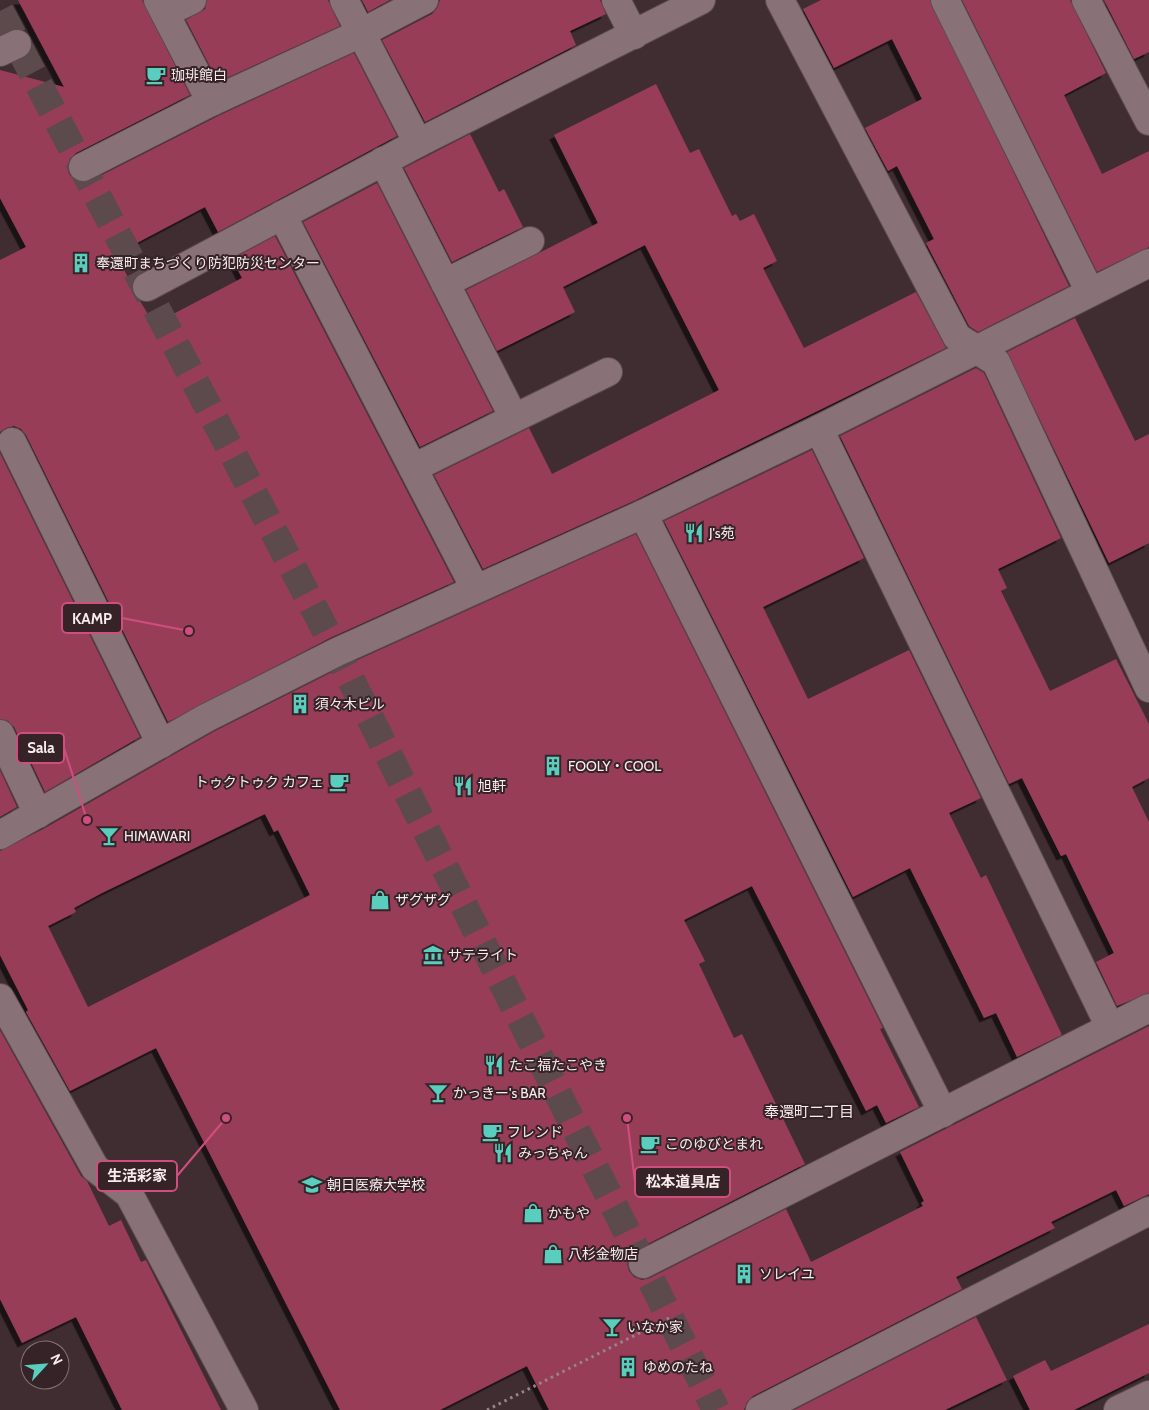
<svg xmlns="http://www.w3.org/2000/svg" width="1149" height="1410" font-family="Cabin,'Noto Sans JP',sans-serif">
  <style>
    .building { fill: #983c59; fill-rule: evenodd; filter: url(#shadow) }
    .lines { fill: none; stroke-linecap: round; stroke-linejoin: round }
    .pedestrian-tunnel { stroke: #5c4a4d; stroke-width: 28; stroke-dasharray: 28 14; stroke-linecap: butt }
    .minor-casing { stroke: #5d4d50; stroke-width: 30 }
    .path { stroke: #968689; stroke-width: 3; stroke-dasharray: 2.5 4; stroke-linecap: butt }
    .minor { stroke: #897277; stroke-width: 28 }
    .labels { text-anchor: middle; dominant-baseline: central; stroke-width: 4; stroke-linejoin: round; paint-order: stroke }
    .poi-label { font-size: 14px; fill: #f8ebed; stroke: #362327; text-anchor: start }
    .neighbourhood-label { font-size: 15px; fill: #f8ebed; stroke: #362327 }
    .leader { fill: none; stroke: #d04d80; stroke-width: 2 }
    .callout-dot { fill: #d04d80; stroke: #362327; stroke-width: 2 }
    .callout { fill: #362327; stroke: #d04d80; stroke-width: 2 }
    .callout-label { font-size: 15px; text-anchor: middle; font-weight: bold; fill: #f8ebed }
  </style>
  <defs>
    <filter id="shadow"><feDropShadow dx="-4.5" dy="4.5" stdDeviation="0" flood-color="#0009"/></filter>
  </defs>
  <rect width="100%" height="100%" fill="#402d31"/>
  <g class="building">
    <polygon points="18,0 142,0 190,95 76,153 70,159 67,167 69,174 75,180 83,183 90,181 218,116 354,53 397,136 218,232 205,207 116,254 132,285 133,294 140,301 154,324 242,278 232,259 275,236 454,582 330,638 168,722 26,435 21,429 14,426 6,428 0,432 0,260 26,247 0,198 0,70 64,87"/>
    <polygon points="207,0 328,0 340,26 218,82 186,20 205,9"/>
    <polygon points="362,0 390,0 368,12"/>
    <polygon points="440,0 600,0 606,14 570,31 576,45 425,122 382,40 432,14 437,8"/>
    <polygon points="821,0 930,0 1069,286 978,332 969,326 926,243 934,239 897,166 888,171 865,128 922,99 892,39 834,68 803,9"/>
    <polygon points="962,0 1070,0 1106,73 1064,95 1102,174 1149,151 1149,247 1097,272"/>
    <polygon points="1104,0 1149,0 1149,52 1134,59"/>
    <polygon points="656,84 690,153 699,149 732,216 736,214 740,221 754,214 777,261 763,268 804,348 916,292 946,348 636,500 483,569 434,475 529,428 552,474 719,390 645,245 563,287 575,312 497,351 466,290 598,223 554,135"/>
    <polygon points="470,134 499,192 504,189 523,227 452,262 404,168"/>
    <polygon points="377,183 493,411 420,447 303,222"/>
    <polygon points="1075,318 1135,441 1149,434 1149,543 1109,563 1007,352"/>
    <polygon points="976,368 984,373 1061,538 998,569 1007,588 1001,591 1050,691 1116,659 1149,724 1149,778 1132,787 1149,822 1149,993 1117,1006 1096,962 1114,953 1066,854 1061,856 1022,778 1009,784 840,436"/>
    <polygon points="812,450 864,558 763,607 808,699 909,650 981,798 949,813 981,878 986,875 1062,1035 1017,1057 996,1013 984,1018 910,868 853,897 664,521"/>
    <polygon points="0,453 140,737 45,792 14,727 8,721 0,719"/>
    <path d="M636 534 883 1028 880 1029 919 1107 886 1123 877 1105 866 1111 752 886 684 920 705 961 699 964 734 1038 742 1034 805 1164 636 1250 630 1255 627 1263 629 1271 634 1277 642 1280 650 1278 786 1209 811 1262 923 1206 921 1203 924 1201 900 1152 1149 1026V1194L1124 1206 1116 1190 1051 1222 1055 1228 956 1277 962 1289 753 1396 747 1402 744 1410H549L527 1366 440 1410H340L156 1048 70 1091 26 1012 28 1010 0 955V851L45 828 213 732 344 666ZM265 814 274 832 278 830 310 895 88 1007 48 926 76 912 74 908 102 893Z"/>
    <polygon points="0,770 17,807 0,817"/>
    <polygon points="0,1030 81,1176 87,1181 109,1226 121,1220 141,1262 146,1260 221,1410 122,1410 76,1317 22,1343 0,1299"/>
    <polygon points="976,1317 1007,1380 945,1410 794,1410"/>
    <polygon points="1149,1324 1149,1373 1074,1410 1030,1410 1013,1376 1045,1360 1051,1371"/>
  </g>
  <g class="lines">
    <polyline class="pedestrian-tunnel" points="0,11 337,652 716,1410"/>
    <defs>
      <g id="minor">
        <polyline points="158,0 211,102"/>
        <polyline points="344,0 418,143"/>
        <polyline points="616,0 634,35"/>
        <polyline points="780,0 957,337 996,362 1149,688"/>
        <polyline points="945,0 1090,292"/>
        <polyline points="1086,0 1149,121"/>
        <polyline points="165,13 192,0"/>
        <polyline points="0,52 17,44"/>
        <polyline points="383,161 514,418"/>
        <polyline points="83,167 211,102 361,33 424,0"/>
        <polyline points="282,215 475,588"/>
        <polyline points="445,283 530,241"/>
        <polyline points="147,287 418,143 701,0"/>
        <polyline points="819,429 1110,1027"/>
        <polyline points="12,442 161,744"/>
        <polyline points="413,468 608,372"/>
        <polyline points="643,514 943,1113"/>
        <polyline points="0,734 38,814"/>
        <polyline points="0,835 206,718 337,652 643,514 819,429 1149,263"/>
        <polyline points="0,998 95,1168 129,1194 244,1410"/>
        <polyline points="643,1264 1149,1008"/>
        <polyline points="760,1410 1149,1211"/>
        <polyline points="1118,1410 1149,1395"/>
      </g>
    </defs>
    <use href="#minor" class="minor-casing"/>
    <polyline class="path" points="487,1410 669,1318"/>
    <use href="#minor" class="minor"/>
  </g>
  <defs>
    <symbol id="cafe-bare" viewBox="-9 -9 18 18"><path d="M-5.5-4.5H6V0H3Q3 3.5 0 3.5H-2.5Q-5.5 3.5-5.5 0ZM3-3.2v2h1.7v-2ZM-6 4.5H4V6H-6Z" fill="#59cebe" stroke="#362327" stroke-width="2.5" paint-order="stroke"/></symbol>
    <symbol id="building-bare" viewBox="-9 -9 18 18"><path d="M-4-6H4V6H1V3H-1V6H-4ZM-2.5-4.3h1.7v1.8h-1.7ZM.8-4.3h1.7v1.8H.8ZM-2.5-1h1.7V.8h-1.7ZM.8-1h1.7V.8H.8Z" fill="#59cebe" stroke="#362327" stroke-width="2.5" paint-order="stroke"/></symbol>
    <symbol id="restaurant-bare" viewBox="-9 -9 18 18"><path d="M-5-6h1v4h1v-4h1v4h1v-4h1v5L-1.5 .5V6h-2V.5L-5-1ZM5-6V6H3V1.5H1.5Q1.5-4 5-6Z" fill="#59cebe" stroke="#362327" stroke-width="2.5" paint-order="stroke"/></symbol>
    <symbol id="bar-bare" viewBox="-9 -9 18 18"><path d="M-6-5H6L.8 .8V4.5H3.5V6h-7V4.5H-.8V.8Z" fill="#59cebe" stroke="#362327" stroke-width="2.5" paint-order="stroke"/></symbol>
    <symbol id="shop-bare" viewBox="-9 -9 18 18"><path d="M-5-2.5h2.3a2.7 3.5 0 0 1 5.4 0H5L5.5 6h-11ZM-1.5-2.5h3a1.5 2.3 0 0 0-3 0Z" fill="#59cebe" stroke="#362327" stroke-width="2.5" paint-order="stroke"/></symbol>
    <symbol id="museum-bare" viewBox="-9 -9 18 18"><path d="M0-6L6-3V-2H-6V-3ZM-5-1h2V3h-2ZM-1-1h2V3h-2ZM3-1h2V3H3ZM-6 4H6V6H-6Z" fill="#59cebe" stroke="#362327" stroke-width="2.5" paint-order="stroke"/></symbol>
    <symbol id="school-bare" viewBox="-9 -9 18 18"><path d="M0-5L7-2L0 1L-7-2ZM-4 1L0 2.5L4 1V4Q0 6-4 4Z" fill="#59cebe" stroke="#362327" stroke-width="2.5" paint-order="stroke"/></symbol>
  </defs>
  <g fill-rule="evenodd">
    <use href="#cafe-bare" x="142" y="61" width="28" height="28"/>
    <use href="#building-bare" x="67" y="249" width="28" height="28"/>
    <use href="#restaurant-bare" x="680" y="519" width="28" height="28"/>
    <use href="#building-bare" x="286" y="690" width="28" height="28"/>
    <use href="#building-bare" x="539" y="752" width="28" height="28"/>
    <use href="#cafe-bare" x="325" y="768" width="28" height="28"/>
    <use href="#restaurant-bare" x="449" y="772" width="28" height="28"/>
    <use href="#bar-bare" x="95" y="822" width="28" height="28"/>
    <use href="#shop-bare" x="366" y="886" width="28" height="28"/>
    <use href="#museum-bare" x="419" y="941" width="28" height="28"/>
    <use href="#restaurant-bare" x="480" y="1051" width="28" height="28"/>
    <use href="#bar-bare" x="424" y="1079" width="28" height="28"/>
    <use href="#cafe-bare" x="478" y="1118" width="28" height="28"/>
    <use href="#cafe-bare" x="636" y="1130" width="28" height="28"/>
    <use href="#restaurant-bare" x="489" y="1139" width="28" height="28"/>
    <use href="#school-bare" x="298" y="1171" width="28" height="28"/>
    <use href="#shop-bare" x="519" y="1199" width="28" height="28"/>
    <use href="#shop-bare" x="539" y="1240" width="28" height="28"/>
    <use href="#building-bare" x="730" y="1260" width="28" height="28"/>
    <use href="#bar-bare" x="598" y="1313" width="28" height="28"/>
    <use href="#building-bare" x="614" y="1353" width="28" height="28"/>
  </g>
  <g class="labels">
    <g class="poi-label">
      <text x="171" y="75">珈琲館白</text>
      <text x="96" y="263">奉還町まちづくり防犯防災センター</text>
      <text x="709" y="533">J's苑</text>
      <text x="315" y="704">須々木ビル</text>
      <text x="568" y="766">FOOLY・COOL</text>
      <text x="324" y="782" text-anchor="end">トゥクトゥク カフェ</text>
      <text x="478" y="786">旭軒</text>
      <text x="124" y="836">HIMAWARI</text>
      <text x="395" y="900">ザグザグ</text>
      <text x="448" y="955">サテライト</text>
      <text x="509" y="1065">たこ福たこやき</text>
      <text x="453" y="1093">かっきー's BAR</text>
      <text x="507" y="1132">フレンド</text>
      <text x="665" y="1144">このゆびとまれ</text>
      <text x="518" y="1153">みっちゃん</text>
      <text x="327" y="1185">朝日医療大学校</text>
      <text x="548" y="1213">かもや</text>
      <text x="568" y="1254">八杉金物店</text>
      <text x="759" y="1274">ソレイユ</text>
      <text x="627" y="1327">いなか家</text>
      <text x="643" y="1367">ゆめのたね</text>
    </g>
    <g class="neighbourhood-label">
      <text x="809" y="1112">奉還町二丁目</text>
    </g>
  </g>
  <path class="leader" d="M189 631L122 618M87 820L64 748M226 1118L177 1176M627 1118L635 1182"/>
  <g class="callout-dot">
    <circle cx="189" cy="631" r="5"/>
    <circle cx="87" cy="820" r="5"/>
    <circle cx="226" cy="1118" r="5"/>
    <circle cx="627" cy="1118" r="5"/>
  </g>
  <g class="callout">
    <rect x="62" y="603" width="60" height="30" rx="5"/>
    <rect x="17" y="733" width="47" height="30" rx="5"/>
    <rect x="97" y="1161" width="80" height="30" rx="5"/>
    <rect x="635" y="1167" width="95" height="30" rx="5"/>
  </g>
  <g class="callout-label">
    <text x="92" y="624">KAMP</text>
    <text x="41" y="753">Sala</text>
    <text x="137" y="1181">生活彩家</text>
    <text x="683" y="1187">松本道具店</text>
  </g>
  <g transform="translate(45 1365) rotate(64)"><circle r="24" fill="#362327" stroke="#847376"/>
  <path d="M0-4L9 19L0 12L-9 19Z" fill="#59cebe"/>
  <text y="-8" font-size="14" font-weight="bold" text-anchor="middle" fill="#f8ebed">N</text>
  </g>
</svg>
